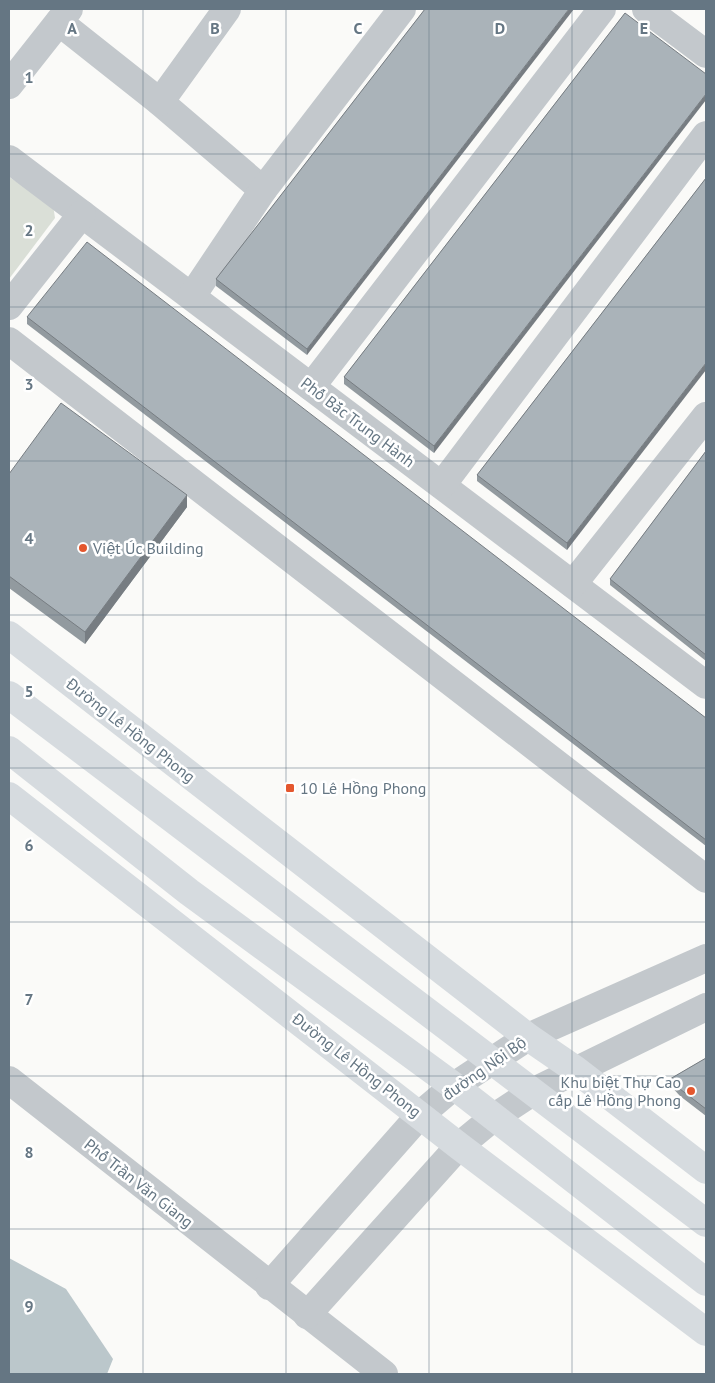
<svg xmlns="http://www.w3.org/2000/svg" width="715" height="1383" font-family="'PT Sans',sans-serif">
  <style>
    .green { fill: #dadfd7 }
    .water { fill: #bbc7cb }
    .lines { fill: none; stroke-linecap: round; stroke-linejoin: round }
    .minor { stroke: #c3c8cc; stroke-width: 28 }
    .major { stroke: #d6dbdf; stroke-width: 28 }
    .wall { fill: #929a9f }
    .shaded-wall { fill: #777d82 }
    .building { fill: #aab3b9; stroke: #777d82 }
    .grid { fill: none; stroke: #657683; stroke-width: 1; stroke-opacity: 0.55 }
    .poi-dot { fill: #e4572e; stroke: #fff; stroke-width: 2 }
    .labels { text-anchor: middle; dominant-baseline: central; stroke-width: 5; stroke-linejoin: round; paint-order: stroke }
    .street-label { font-size: 16px; fill: #657683; stroke: #fff }
    .poi-label { font-size: 16px; fill: #657683; stroke: #fff; text-anchor: start }
    .grid-label { font-size: 16px; text-anchor: middle; font-weight: bold; fill: #657683; stroke: #fff; stroke-width: 5; stroke-linejoin: round; paint-order: stroke }
  </style>
  <rect width="100%" height="100%" fill="#fafaf8"/>
  <polygon class="green" points="9,177 53,205 55,218 9,279"/>
  <polygon class="water" points="9,1258 66,1289 113,1359 107,1374 9,1374"/>
  <g class="lines">
    <g class="minor">
      <polyline points="646,9 706,54"/>
      <polyline points="59,22 160,102 263,190"/>
      <polyline points="9,85 69,9"/>
      <polyline points="160,102 227,9"/>
      <polyline points="9,159 706,685"/>
      <polyline points="192,296 263,190 402,9"/>
      <polyline points="9,306 82,214"/>
      <polyline points="9,341 706,879"/>
      <polyline points="311,387 602,9"/>
      <polyline points="442,485 706,135"/>
      <polyline points="573,584 706,416"/>
      <polyline points="9,1080 384,1374"/>
      <polyline points="269,1286 421,1114 454,1086 528,1037 706,958"/>
      <polyline points="307,1315 459,1146 493,1118 534,1091 706,1007"/>
    </g>
    <g class="major">
      <polyline points="9,635 528,1037 576,1070 706,1170"/>
      <polyline points="9,695 706,1223"/>
      <polyline points="9,750 189,892 454,1086 706,1282"/>
      <polyline points="9,796 459,1146 706,1332"/>
    </g>
  </g>
  <g class="wall">
    <polygon points="425,9 307,355 216,286 216,279"/>
    <polygon points="625,13 434,453 344,384 344,377"/>
    <polygon points="706,178 567,550 477,481 477,475"/>
    <polygon points="27,317 706,718 706,846 27,324"/>
    <polygon points="706,451 706,661 610,585 610,579"/>
    <polygon points="9,474 187,507 85,644 9,588"/>
    <polygon points="706,1058 706,1116 680,1096 670,1085 670,1079"/>
  </g>
  <g class="shaded-wall">
    <polygon points="569,9 574,9 307,355 307,349"/>
    <polygon points="706,94 706,100 434,453 434,446"/>
    <polygon points="706,363 706,370 567,550 567,543"/>
    <polygon points="187,495 187,507 85,644 85,632"/>
  </g>
  <g class="building">
    <polygon points="425,9 569,9 307,349 216,279"/>
    <polygon points="625,13 706,74 706,94 434,446 344,377"/>
    <polygon points="706,178 706,363 567,543 477,475"/>
    <polygon points="87,242 706,718 706,840 27,317"/>
    <polygon points="61,403 187,495 85,632 9,576 9,474"/>
    <polygon points="706,451 706,655 610,579"/>
    <polygon points="706,1058 706,1109 680,1089 670,1079"/>
  </g>
  <path class="grid" d="M143 9V1374M286 9V1374M429 9V1374M572 9V1374M9 154H706M9 307H706M9 461H706M9 615H706M9 768H706M9 922H706M9 1076H706M9 1229H706"/>
  <g class="poi-dot">
    <circle cx="83" cy="548" r="5"/>
    <rect x="285" y="783" width="10" height="10" rx="2.5"/>
    <circle cx="691" cy="1091" r="5"/>
  </g>
  <g class="labels">
    <g class="street-label">
      <text transform="translate(358 422) rotate(37)">Phố Bắc Trung Hành</text>
      <text transform="translate(131 730) rotate(38)">Đường Lê Hồng Phong</text>
      <text transform="translate(357 1065) rotate(38)">Đường Lê Hồng Phong</text>
      <text transform="translate(484 1068) rotate(-35)">đường Nội Bộ</text>
      <text transform="translate(139 1183) rotate(38)">Phố Trần Văn Giang</text>
    </g>
    <g class="poi-label">
      <text x="93" y="548">Việt Úc Building</text>
      <text x="300" y="788">10 Lê Hồng Phong</text>
      <text x="681" y="1082" text-anchor="end">Khu biệt Thự Cao<tspan x="681" dy="18">cấp Lê Hồng Phong</tspan></text>
    </g>
  </g>
  <g class="grid-label">
    <text x="72" y="34">A</text>
    <text x="215" y="34">B</text>
    <text x="358" y="34">C</text>
    <text x="500" y="34">D</text>
    <text x="644" y="34">E</text>
    <text x="29" y="83">1</text>
    <text x="29" y="236">2</text>
    <text x="29" y="390">3</text>
    <text x="29" y="544">4</text>
    <text x="29" y="697">5</text>
    <text x="29" y="851">6</text>
    <text x="29" y="1005">7</text>
    <text x="29" y="1158">8</text>
    <text x="29" y="1312">9</text>
  </g>
  <rect width="715" height="1383" fill="none" stroke="#657683" stroke-width="20"/>
</svg>
